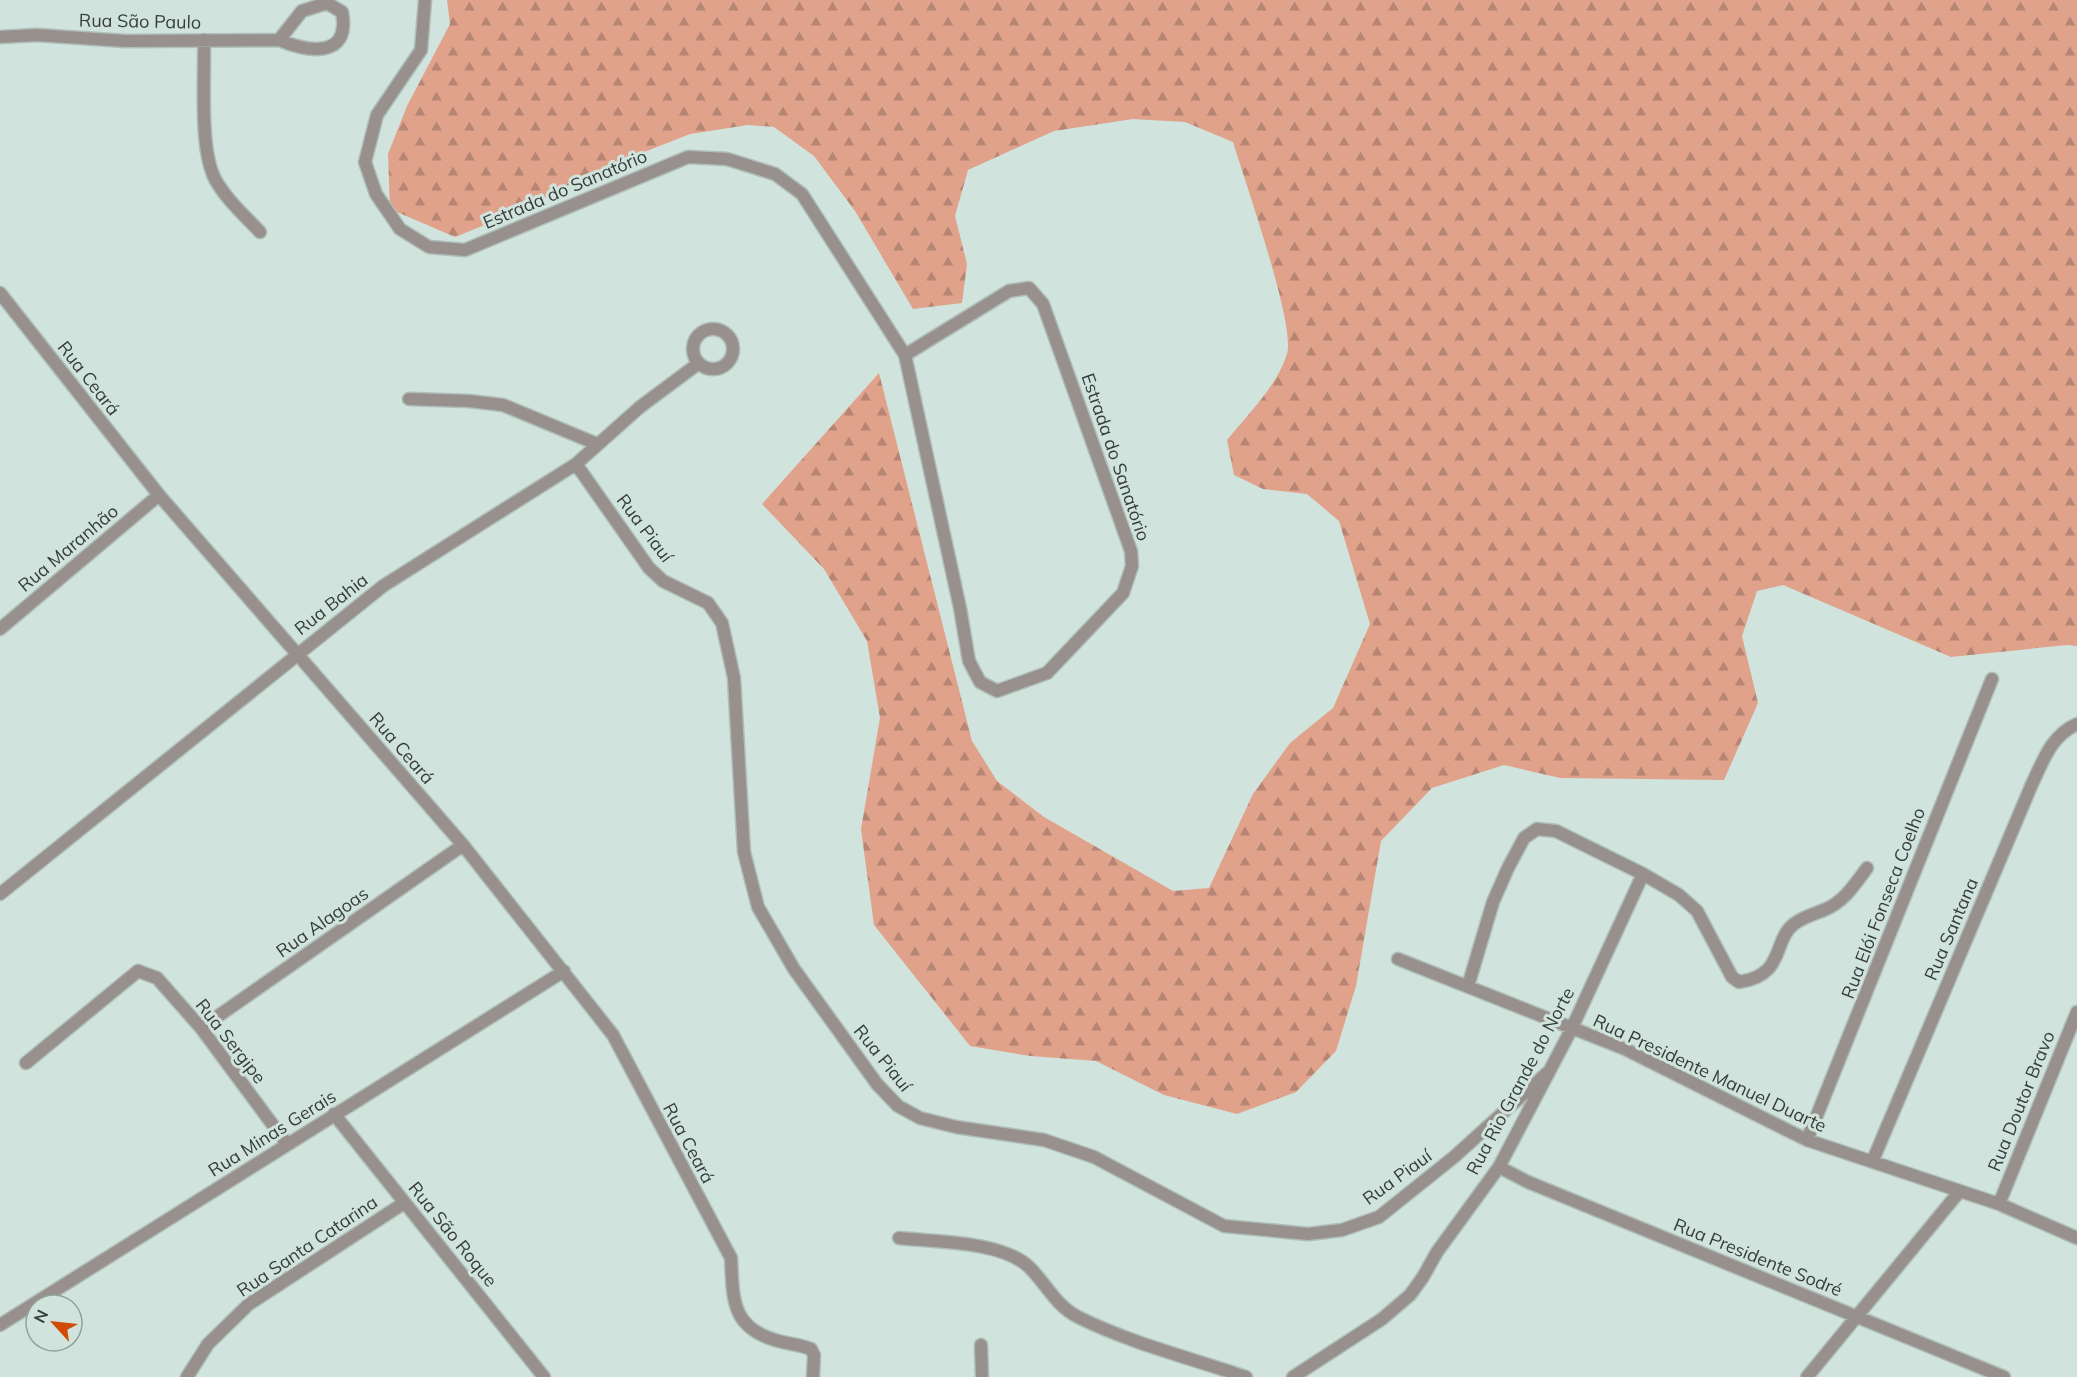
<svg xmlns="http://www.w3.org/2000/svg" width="2077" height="1377" viewBox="0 0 2077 1377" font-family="Mulish,sans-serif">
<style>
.forest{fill:url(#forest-firs)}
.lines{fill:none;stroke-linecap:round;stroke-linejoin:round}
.lane-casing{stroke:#afbeb9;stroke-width:15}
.street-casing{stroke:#afbeb9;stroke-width:15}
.lane{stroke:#97908d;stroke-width:12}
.street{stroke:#97908d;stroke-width:12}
.labels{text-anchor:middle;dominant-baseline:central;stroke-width:6;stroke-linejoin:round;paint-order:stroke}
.street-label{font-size:18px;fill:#363d3b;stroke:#d1e3dd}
</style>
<defs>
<pattern id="forest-firs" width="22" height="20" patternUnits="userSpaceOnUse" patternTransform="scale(1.5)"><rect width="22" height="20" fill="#e0a28b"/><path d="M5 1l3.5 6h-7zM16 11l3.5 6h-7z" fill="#b68573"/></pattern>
</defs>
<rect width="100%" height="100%" fill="#d1e3dd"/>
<path class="forest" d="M447 0H2077V646L2067 645 1951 657 1783 585 1757 591 1742 636 1758 703 1724 780 1560 778 1504 765 1432 788 1381 841 1356 986 1336 1051 1296 1092 1237 1114 1164 1095 1096 1061 1030 1056 970 1046 874 925 861 829 880 718 867 641 824 569 762 504 879 373 972 741 997 781 1044 817 1173 891 1209 888 1253 794 1290 743 1333 708 1370 624 1339 521 1307 494 1263 489 1234 475 1227 440C1248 414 1277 386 1287 354 1296 325 1244 179 1233 142L1185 122 1133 119 1054 131 968 170 955 216 967 264 962 303 913 309 855 211 814 156 774 127 748 125 690 134 596 171 519 211 455 237 390 209 388 154 407 106 450 24Z"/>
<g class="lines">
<g class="lane-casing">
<path id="lane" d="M425 0 421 50 377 115 365 162 376 194 400 229 429 247 465 250 688 157 727 159 775 174 802 194 905 355 960 608 969 661 980 682 997 691 1047 673 1123 593 1132 566 1131 551 1043 304 1029 288 1009 291 905 355
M26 1063 138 971
M731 1258C733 1298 731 1327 775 1340 787 1344 799 1344 811 1349L814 1355 813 1377"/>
</g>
<g class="street-casing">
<path id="street" d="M0 37 37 35 125 41 279 40C308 52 351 59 342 12L327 3 302 11 279 40
M204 40C205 76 199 148 215 179 225 198 245 216 260 232
M0 293 159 495 463 845 613 1035 731 1258
M693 349a20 20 0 1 1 40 0a20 20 0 1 1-40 0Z
M409 399 469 401 503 405 597 444
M576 464 649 568 663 581 708 603 722 623 734 678 744 852 758 907 794 969 877 1084 898 1106 920 1118 956 1127 1044 1140 1094 1157 1224 1226 1308 1234 1342 1230 1379 1217 1454 1157 1547 1073
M0 629 159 495
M0 894 383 586 576 464 640 407 699 363
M1398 959 1625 1049 1807 1140 1999 1204 2077 1238
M138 971 157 978 201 1028 287 1144
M1468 986 1493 902 1508 868 1524 838 1537 829 1556 831 1643 874 1679 895 1697 911 1732 977 1739 982C1786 975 1772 941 1794 924 1803 917 1814 914 1824 910 1844 902 1855 884 1867 868
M201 1028 463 845
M334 1114 544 1377
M1807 1140 1992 679
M1873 1160 2032 784C2044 759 2051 736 2077 724
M1499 1167 1528 1182 2004 1377
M1999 1204 2077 1012
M899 1238C936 1242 1004 1241 1030 1268 1047 1285 1056 1306 1078 1317 1130 1343 1190 1358 1246 1377
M0 1325 564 971
M981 1345 982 1377
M187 1377 208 1344 249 1304 404 1203
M1293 1377 1382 1319 1410 1295 1423 1277 1437 1252 1499 1167 1571 1030 1643 874
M1807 1377 1959 1192"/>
</g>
<use href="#lane" class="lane"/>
<use href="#street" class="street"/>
</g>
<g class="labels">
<g class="street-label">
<text transform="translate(140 21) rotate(1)">Rua São Paulo</text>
<text transform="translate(565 189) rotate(-23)">Estrada do Sanatório</text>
<text transform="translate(89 378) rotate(52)">Rua Ceará</text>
<text transform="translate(1116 457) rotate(71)">Estrada do Sanatório</text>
<text transform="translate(645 528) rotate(53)">Rua Piauí</text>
<text transform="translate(68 548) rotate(-40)">Rua Maranhão</text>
<text transform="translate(331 604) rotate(-38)">Rua Bahia</text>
<text transform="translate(402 748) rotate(49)">Rua Ceará</text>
<text transform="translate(1883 903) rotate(-69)">Rua Elói Fonseca Coelho</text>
<text transform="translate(322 922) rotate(-35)">Rua Alagoas</text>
<text transform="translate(1951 929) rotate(-67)">Rua Santana</text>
<text transform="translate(231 1041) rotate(52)">Rua Sergipe</text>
<text transform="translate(883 1058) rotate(51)">Rua Piauí</text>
<text transform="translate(1710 1073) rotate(25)">Rua Presidente Manuel Duarte</text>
<text transform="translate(1520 1081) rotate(-62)">Rua Rio Grande do Norte</text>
<text transform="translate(2021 1101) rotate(-68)">Rua Doutor Bravo</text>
<text transform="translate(272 1133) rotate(-32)">Rua Minas Gerais</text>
<text transform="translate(689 1143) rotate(62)">Rua Ceará</text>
<text transform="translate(1397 1177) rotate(-36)">Rua Piauí</text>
<text transform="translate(453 1234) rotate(51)">Rua São Roque</text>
<text transform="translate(307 1246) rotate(-34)">Rua Santa Catarina</text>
<text transform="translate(1758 1257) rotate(22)">Rua Presidente Sodré</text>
</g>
</g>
<g transform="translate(54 1323) rotate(297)"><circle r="28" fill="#d1e3dd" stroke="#93a19c" stroke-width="1.5"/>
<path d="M0-4.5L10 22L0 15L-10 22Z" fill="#d04b04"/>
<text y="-9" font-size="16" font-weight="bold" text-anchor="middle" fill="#363d3b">N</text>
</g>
</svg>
